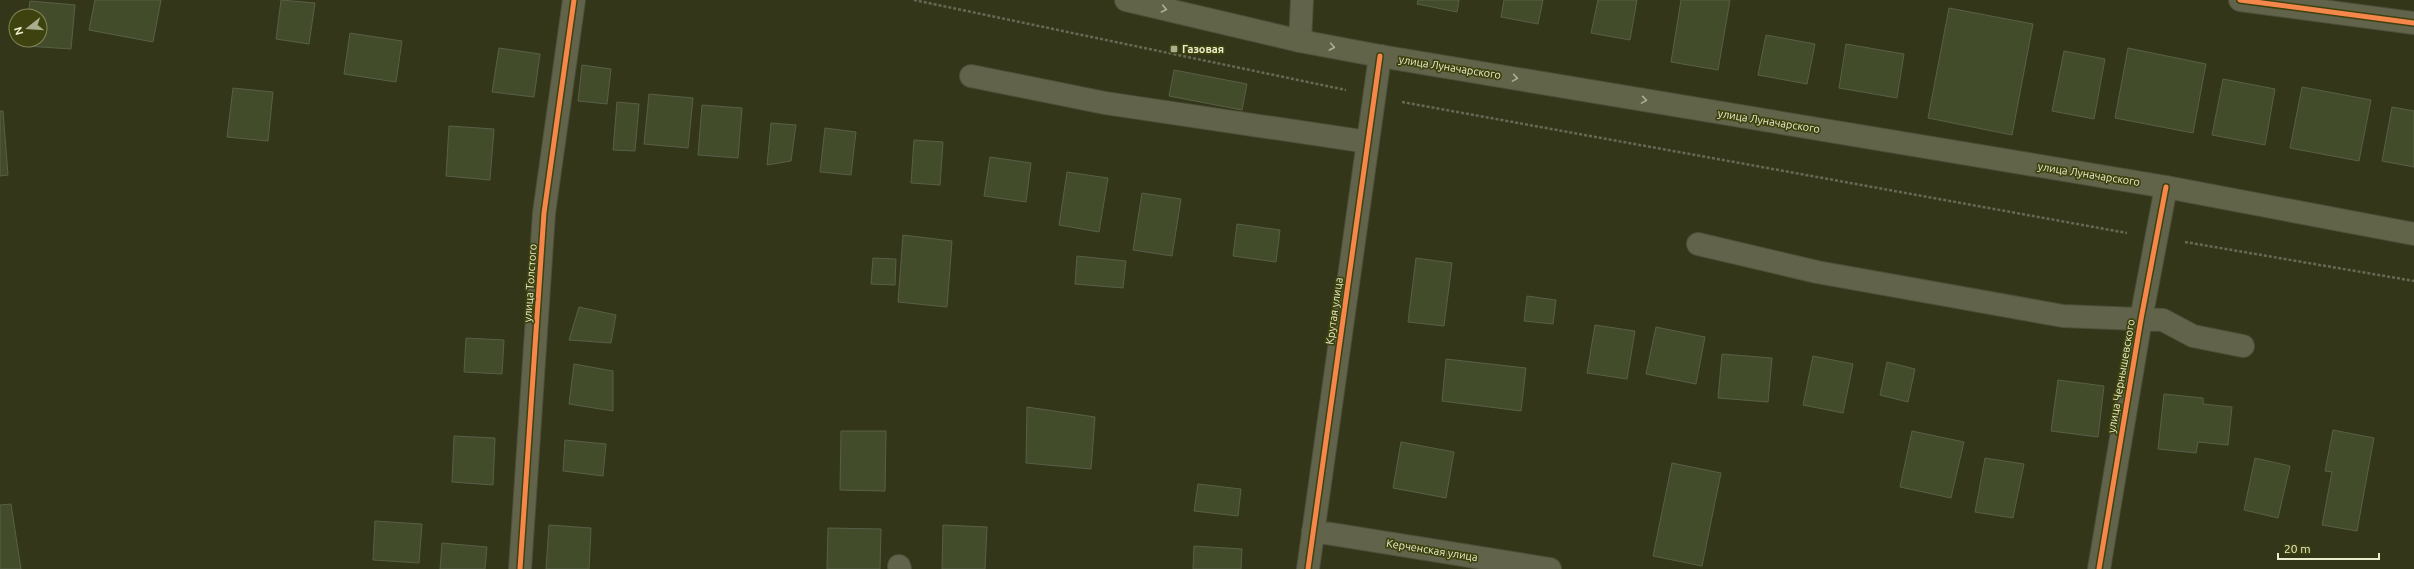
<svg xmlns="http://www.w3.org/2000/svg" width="2414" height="569" viewBox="0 0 2414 569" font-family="Ubuntu,sans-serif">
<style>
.building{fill:#434c2a;stroke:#585f48}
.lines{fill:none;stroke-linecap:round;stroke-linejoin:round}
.minor-casing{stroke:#4d5039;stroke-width:24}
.major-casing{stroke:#4d5039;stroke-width:24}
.path{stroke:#676954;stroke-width:2.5;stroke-dasharray:3 2;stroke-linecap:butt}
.minor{stroke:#61634b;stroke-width:22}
.major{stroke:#62644a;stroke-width:22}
.cycleway-casing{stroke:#3e420e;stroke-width:8}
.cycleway{stroke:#f5874c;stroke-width:5}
.oneway{stroke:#adb092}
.poi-dot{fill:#aaae8e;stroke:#3e420e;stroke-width:1.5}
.labels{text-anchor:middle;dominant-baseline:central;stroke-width:3.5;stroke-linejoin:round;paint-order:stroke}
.poi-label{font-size:11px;font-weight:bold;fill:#eaeecc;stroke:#3e420e;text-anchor:start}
.street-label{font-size:11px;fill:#eaeecc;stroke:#3e420e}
</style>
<rect width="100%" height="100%" fill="#34361a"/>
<path class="building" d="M95 0H161L153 42 89 30Z
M281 0 315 3 309 44 276 39Z
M1418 0H1459L1457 12 1417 4Z
M1504 0H1543L1538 24 1501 17Z
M1598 0H1637L1630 40 1591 33Z
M1681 0H1730L1718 70 1671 62Z
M30 1 75 5 71 49 26 46 27 40H40V16H28Z
M1949 8 2033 24 2012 135 1928 118Z
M350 33 402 41 396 82 344 74Z
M1766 35 1815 44 1807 84 1758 75Z
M1846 44 1904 54 1897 98 1839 88Z
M499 48 540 54 534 97 492 92Z
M2128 48 2206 64 2193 133 2115 118Z
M2064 51 2105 59 2094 119 2052 111Z
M582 65 611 69 607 104 578 101Z
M1174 70 1247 84 1242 110 1169 96Z
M2223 79 2275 89 2265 145 2212 135Z
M2302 87 2371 100 2359 161 2290 148Z
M233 88 273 92 268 141 227 137Z
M649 94 693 98 688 148 644 144Z
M617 102 639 104 635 151 613 150Z
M702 105 742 108 738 158 698 155Z
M2392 107 2414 111V167L2382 161Z
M0 111H3L8 175 0 176Z
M771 123 796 125 791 161 767 165Z
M449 126 494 129 490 180 446 176Z
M825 128 856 132 851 175 820 172Z
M914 140 943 142 940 185 911 183Z
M990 157 1031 163 1026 202 984 196Z
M1067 172 1108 178 1099 232 1059 225Z
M1142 193 1181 199 1172 256 1133 250Z
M1237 224 1280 230 1276 262 1233 256Z
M903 235 952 241 947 307 898 302Z
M1077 256 1126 261 1123 288 1075 284Z
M873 258 896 259 895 285 871 284Z
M1416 258 1452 263 1444 326 1408 322Z
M1527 296 1556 300 1553 324 1524 321Z
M579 307 616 315 611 343 569 340Z
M1595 325 1635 331 1627 379 1587 373Z
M1656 327 1705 337 1696 384 1646 374Z
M466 338 504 340 502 374 464 372Z
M1722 354 1772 358 1768 402 1718 398Z
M1813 356 1853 364 1843 413 1803 405Z
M1446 359 1526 368 1521 411 1442 401Z
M1887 362 1915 369 1908 402 1880 395Z
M574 364 613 371V411L569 404Z
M2058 380 2104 386 2098 437 2051 431Z
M2164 394 2203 398V404L2232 407 2228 445 2198 442 2196 453 2158 449Z
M1027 407 1095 417 1091 469 1026 463Z
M2333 430 2374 438 2357 531 2322 525 2332 472 2325 471Z
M841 431H886L885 491 840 490Z
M1912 431 1964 442 1951 498 1900 487Z
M454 436 495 438 493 485 452 482Z
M565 440 606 444 603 476 563 471Z
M1401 442 1454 452 1446 498 1393 488Z
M1985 458 2024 464 2013 518 1975 512Z
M2255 458 2290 466 2278 518 2244 510Z
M1672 463 1721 473 1702 566 1653 556Z
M1198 484 1241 489 1238 516 1194 511Z
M11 504 21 569H0V505Z
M375 521 422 524 419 563 373 560Z
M549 525 591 528 589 569H546Z
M943 525 987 527 985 569H942Z
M828 528 881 529 880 569H827Z
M442 543 487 547 485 569H440Z
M1194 546 1242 549 1241 569H1193Z"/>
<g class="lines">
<g class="minor-casing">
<path id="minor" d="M2240 0 2414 23
M1300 41 1302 0
M971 76 1105 103 1368 142
M1698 244 1817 272 2063 316 2163 320 2193 336 2243 346
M1313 531 1550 569
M899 566 900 569
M520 569 544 213 574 0
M1308 569 1380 56
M2099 569 2141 319 2166 187"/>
</g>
<g class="major-casing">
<path id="major" d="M1126 0 1300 41 1380 56 2166 187 2414 234"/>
</g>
<path class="path" d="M914 0 1346 90
M1402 102 2127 233
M2185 242 2414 281"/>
<use href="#minor" class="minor"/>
<use href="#major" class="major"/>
<g class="cycleway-casing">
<path id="cycleway" d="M2240 0 2414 23
M520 569 544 213 574 0
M1308 569 1380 56
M2099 569 2141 319 2166 187"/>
</g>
<use href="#cycleway" class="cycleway"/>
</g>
<defs><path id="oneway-chevron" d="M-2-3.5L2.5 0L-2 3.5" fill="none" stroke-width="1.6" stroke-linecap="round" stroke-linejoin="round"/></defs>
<g class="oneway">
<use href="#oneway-chevron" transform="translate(1164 9) rotate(13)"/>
<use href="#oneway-chevron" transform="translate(1332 47) rotate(11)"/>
<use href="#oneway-chevron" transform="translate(1515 78) rotate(9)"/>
<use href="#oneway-chevron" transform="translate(1644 100) rotate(9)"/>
</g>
<rect class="poi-dot" x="1170" y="45" width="8" height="8" rx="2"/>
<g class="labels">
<g class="poi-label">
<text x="1182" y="49">Газовая</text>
</g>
<g class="street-label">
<text transform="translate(1450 67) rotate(9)">улица Луначарского</text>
<text transform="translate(1769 121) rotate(9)">улица Луначарского</text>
<text transform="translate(2089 174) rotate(9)">улица Луначарского</text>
<text transform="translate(530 283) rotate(-86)">улица Толстого</text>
<text transform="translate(1334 311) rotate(-82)">Крутая улица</text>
<text transform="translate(2121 376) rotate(-80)">улица Чернышевского</text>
<text transform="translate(1432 550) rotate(9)">Керченская улица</text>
</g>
</g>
<g transform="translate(28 28) rotate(253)"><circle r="19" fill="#3e420e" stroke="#83875a"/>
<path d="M0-3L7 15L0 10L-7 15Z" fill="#aaae8e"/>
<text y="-6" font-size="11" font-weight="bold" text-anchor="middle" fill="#eaeecc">N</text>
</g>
<path d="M2278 553v6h101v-6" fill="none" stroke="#eaeecc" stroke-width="2"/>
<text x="2284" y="553" font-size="12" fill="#eaeecc" stroke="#3e420e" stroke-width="3" paint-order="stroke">20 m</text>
</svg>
